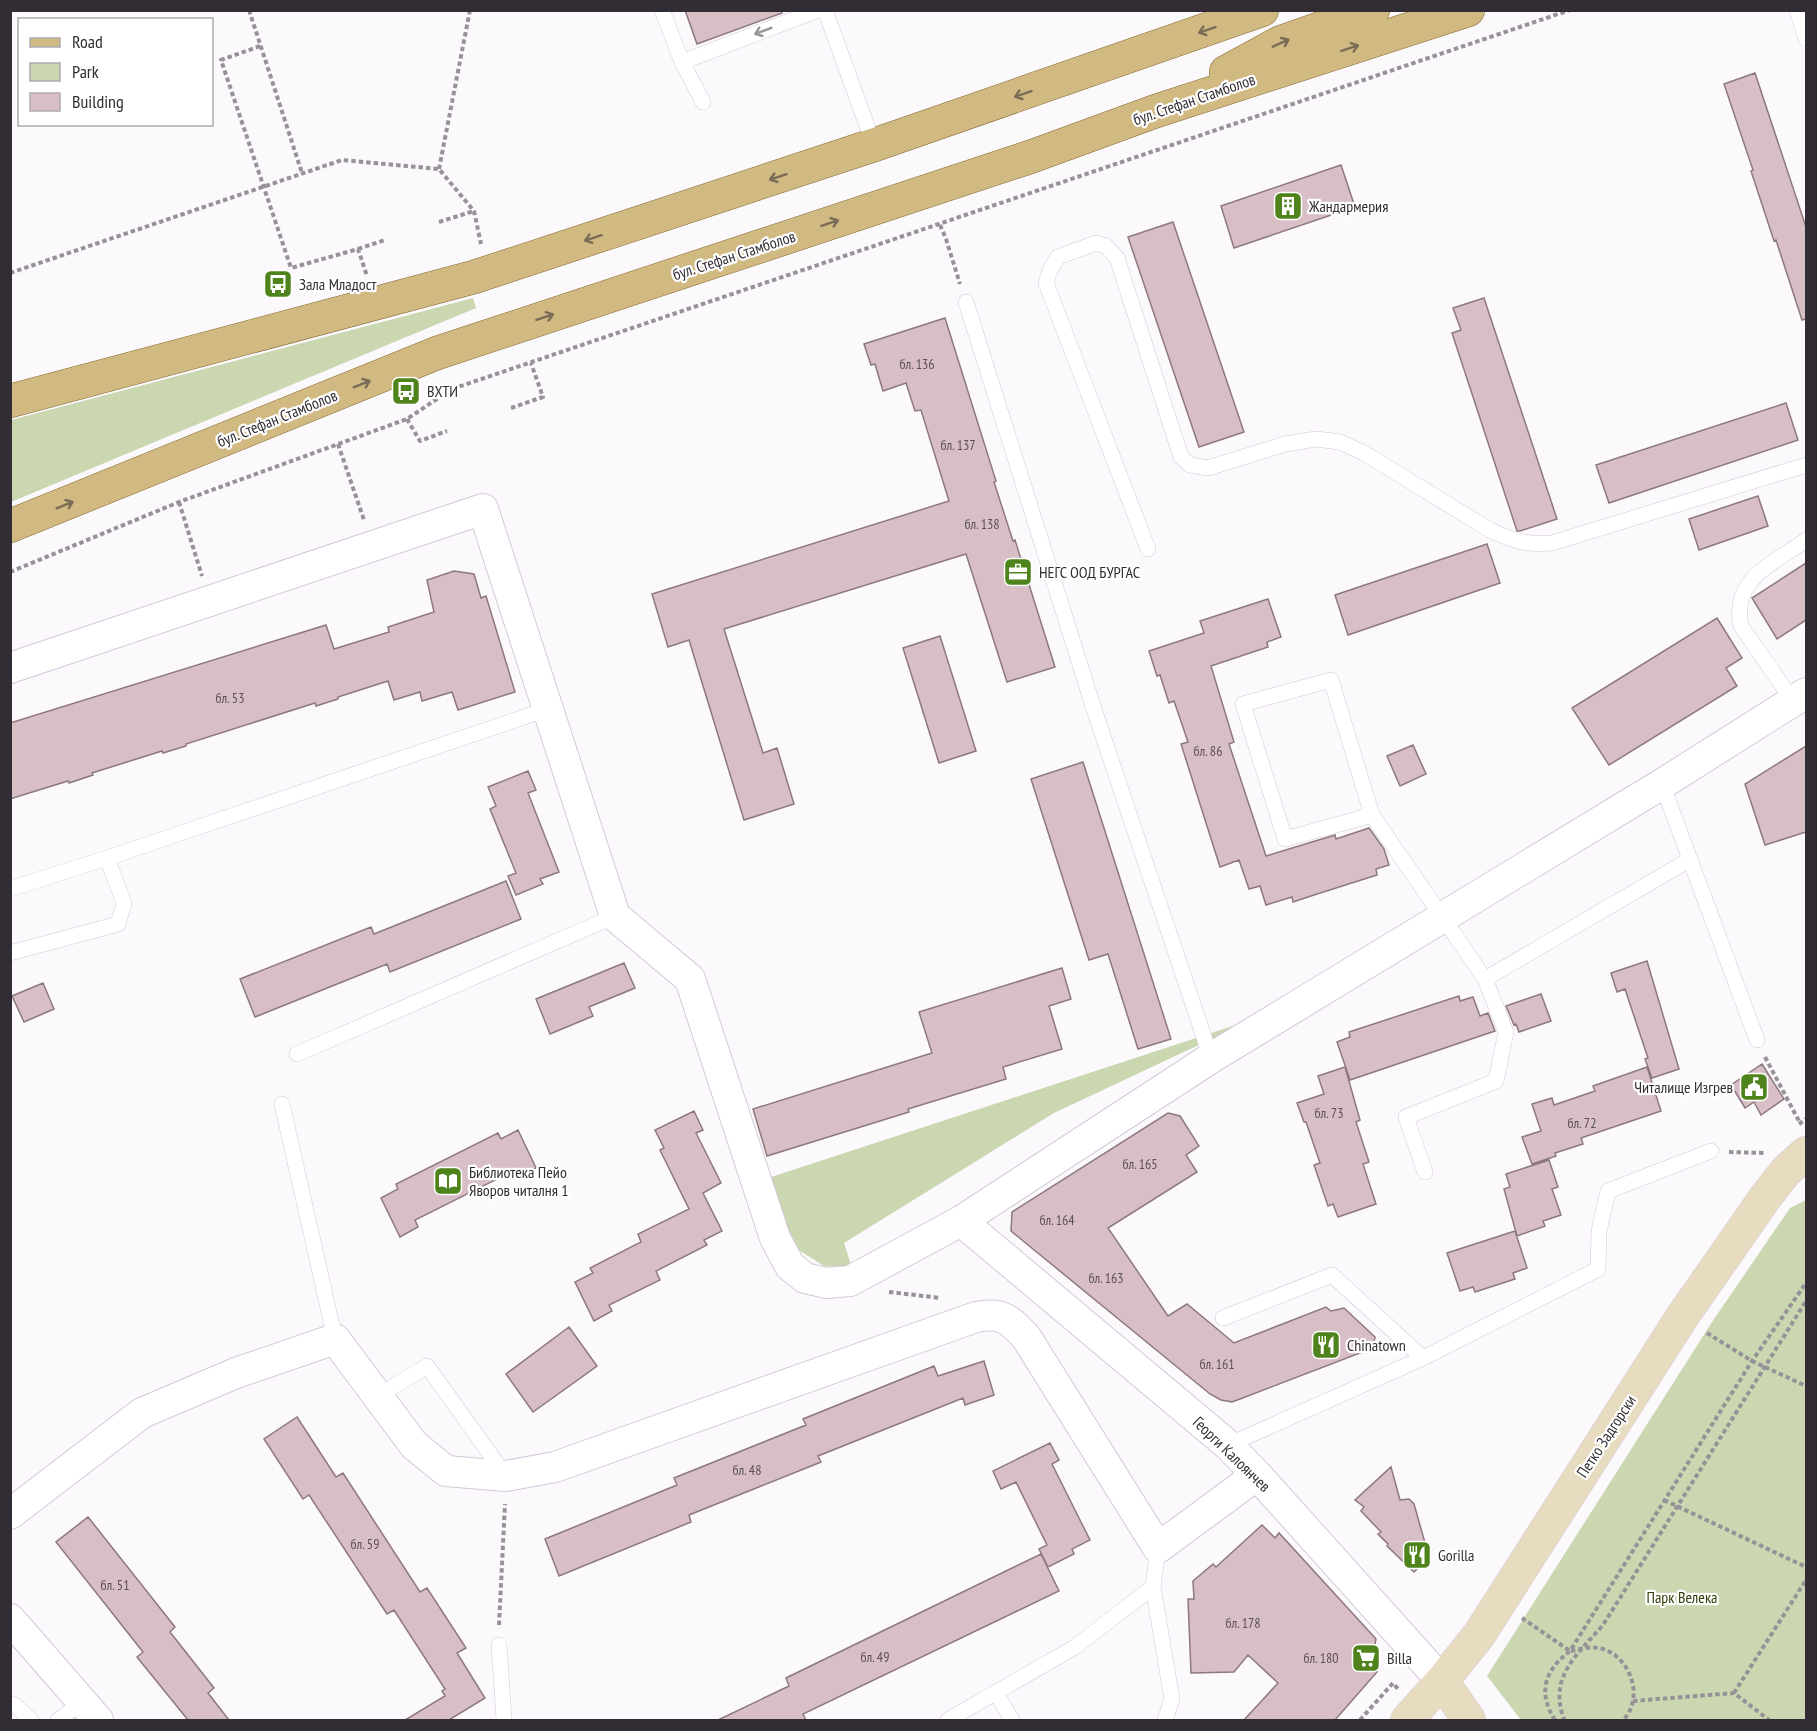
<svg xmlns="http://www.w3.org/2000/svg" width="1817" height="1731" viewBox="0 0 1817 1731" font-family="'PT Sans Narrow',sans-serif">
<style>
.green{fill:#cad7b1}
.building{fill:#d7bfc5;stroke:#8d787e;stroke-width:1.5}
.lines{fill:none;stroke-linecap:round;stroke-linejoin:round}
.lane-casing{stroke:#d4c8da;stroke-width:16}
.street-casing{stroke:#d4c8da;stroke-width:32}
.secondary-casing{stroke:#d4c8da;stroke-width:34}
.primary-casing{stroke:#856a30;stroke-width:34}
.path{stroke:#969298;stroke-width:4;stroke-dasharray:4.5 3;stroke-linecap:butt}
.lane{stroke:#fff;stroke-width:15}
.street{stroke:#fff;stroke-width:30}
.secondary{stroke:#e8dcc0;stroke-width:33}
.primary{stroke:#d1b982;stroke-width:33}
.oneway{stroke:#7a6c57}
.oneway2{stroke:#98969a}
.labels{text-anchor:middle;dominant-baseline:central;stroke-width:4.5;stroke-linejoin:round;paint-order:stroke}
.number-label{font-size:14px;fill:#5b5258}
.street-label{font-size:16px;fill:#322d34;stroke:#fff}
.poi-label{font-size:16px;fill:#322d34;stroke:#fff;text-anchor:start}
.park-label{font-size:16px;fill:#313f07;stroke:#fff}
</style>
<rect width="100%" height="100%" fill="#fcf9fd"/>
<path class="green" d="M473 298 476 308 11 502V420Z
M1254 1019 1054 1113 844 1243 852 1268 824 1266 797 1249 762 1180Z
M1806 1200V1720H1521L1487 1676 1712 1322 1790 1208Z"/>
<path class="building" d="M685 10H781L782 13 697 44Z
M1755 73 1806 227V319L1802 320 1776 240 1774 241 1751 171 1753 170 1724 84Z
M1341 165 1355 207 1234 248 1221 206Z
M1173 222 1244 432 1199 447 1128 237Z
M1484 298 1557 519 1520 531H1517L1452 333 1461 330 1453 308Z
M945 318 996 481 994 482 1013 541 1015 540 1055 667 1007 682 966 554 724 629 763 753 777 748 794 804 744 820 689 640 668 647 652 594 949 501 921 410 915 411 906 383 883 391 875 364 871 365 864 344Z
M1786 403 1798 440 1609 503 1596 465Z
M1758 496 1768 526 1699 550 1689 519Z
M1487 544 1500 583 1348 635 1335 595Z
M1806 563V620L1777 639 1752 598Z
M454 571 474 574 481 598 486 596 515 692 458 710 452 692 422 701 420 692 394 700 388 681 338 697V699L316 706 315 703 186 744V746L163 753 162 751 92 773 93 775 69 783 68 781 10 799V723L326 625 334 649 389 632 388 627 434 612 427 580Z
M1268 599 1281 637 1267 642 1268 647 1211 666 1234 742 1229 744 1266 856 1335 835 1336 839 1369 828 1384 849 1389 865 1376 869 1377 875 1314 895 1293 902 1292 897 1266 905 1260 886 1249 889 1239 860 1220 867 1181 744 1188 742 1174 701 1169 703 1160 675 1157 676 1149 651 1204 633 1200 621Z
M1717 618 1742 658 1726 668 1737 686 1609 765 1572 708Z
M940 636 976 751 939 763 903 648Z
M1413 745 1426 774 1400 786 1387 756Z
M1806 746V832L1765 845 1745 784Z
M1083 762 1171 1039 1138 1049 1108 954 1089 960 1031 779Z
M528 771 536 790 528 793 559 872 540 879 543 884 516 895 508 876 516 873 490 809 496 806 488 787Z
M506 881 521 919 390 972 387 964 255 1017 240 979 371 927 374 934Z
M1647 961 1679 1069 1652 1078 1645 1059 1648 1058 1625 989 1617 992 1611 973Z
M624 963 635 988 589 1007 593 1016 550 1034 536 999Z
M1062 968 1071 999 1049 1006 1062 1049 1003 1067 1006 1079 908 1109 909 1112 767 1156 753 1109 932 1053 919 1012Z
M43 983 54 1009 24 1022 12 996Z
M1541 994 1551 1021 1519 1032 1516 1024 1514 1025 1506 1006Z
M1459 996 1460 1001 1473 997 1480 1016 1488 1013 1495 1031 1350 1080 1337 1042 1350 1037 1349 1032Z
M1762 1064 1784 1099 1761 1115 1754 1102 1745 1108 1731 1085Z
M1345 1067 1360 1120 1356 1122 1369 1162 1363 1164 1376 1204 1338 1217 1333 1204 1328 1206 1314 1165 1320 1163 1306 1122H1304L1297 1103 1324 1094 1318 1076Z
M1647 1067 1661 1111 1581 1138 1583 1144 1555 1153 1556 1156 1532 1164 1522 1137 1541 1131 1532 1104 1552 1098 1554 1105 1595 1091 1593 1086Z
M694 1111 703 1130 696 1133 721 1183 703 1193 722 1231 704 1240 707 1245 656 1271 660 1280 609 1305 612 1311 594 1321 575 1282 593 1273 590 1268 641 1242 638 1234 689 1209 660 1150 664 1148 655 1130Z
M1168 1113 1180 1116 1199 1146 1186 1155 1197 1172 1108 1228 1168 1316 1187 1304 1234 1343 1326 1307 1331 1311 1344 1308 1375 1337 1373 1348 1240 1399 1232 1402 1221 1400 1210 1394 1011 1231 1012 1212Z
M518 1130 536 1168 519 1177 515 1170 415 1220 418 1227 400 1237 381 1198 398 1189 396 1184 498 1133 501 1139Z
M1549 1160 1558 1187 1552 1189 1561 1215 1543 1221 1545 1226 1517 1236 1504 1189 1510 1187 1506 1174Z
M1515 1231 1527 1268 1513 1273 1515 1279 1475 1292 1473 1287 1460 1291 1447 1253Z
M569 1327 597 1366 533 1412 506 1374Z
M984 1361 994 1395 965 1405 963 1398 818 1456 821 1462 689 1515 691 1522 559 1576 545 1539 677 1485 674 1478 806 1425 803 1419 934 1366 938 1376Z
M297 1417 336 1477 343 1473 420 1592 427 1588 466 1648 457 1653 485 1698 449 1720H405L445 1696 442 1691 445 1689 394 1610 387 1614 309 1495 303 1499 264 1439Z
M1050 1443 1059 1460 1052 1464 1090 1540 1072 1549 1074 1554 1048 1567 1039 1549 1047 1545 1016 1482 1001 1489 993 1471Z
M1391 1467 1400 1500 1409 1499 1414 1504 1429 1557 1414 1572 1387 1546 1388 1544 1378 1534 1381 1532 1361 1511 1364 1507 1355 1500Z
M88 1517 175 1627 170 1632 214 1688 208 1693 229 1720H188L137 1657 143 1652 56 1542Z
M1262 1525 1275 1538 1279 1533 1376 1639 1370 1668 1377 1672 1335 1720H1244L1278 1683 1248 1655 1234 1672 1191 1673 1188 1599H1194L1193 1581 1213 1564 1216 1567Z
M1041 1554 1059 1591 803 1714 806 1720H718L789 1686 786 1678Z"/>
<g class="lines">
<g class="lane-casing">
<path id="lane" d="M662 10 682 62 818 10
M825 10 874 145
M1797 10 1806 39
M682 62 703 102
M966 302 1093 706 1211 1058
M1148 549 1046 283 1050 270 1058 257 1096 243 1106 246 1117 258 1181 457 1190 465 1208 468 1285 444 1316 439 1340 442 1364 453 1490 530C1513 541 1527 545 1552 543L1806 465
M1793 701 1741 626C1731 579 1773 564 1806 540
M1662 784 1757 1040
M1372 815 1331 680 1243 704 1285 839 1372 815 1485 979 1689 860
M10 889 107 858 548 709
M10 953 118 924 124 903 107 858
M297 1054 615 916
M282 1104 335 1339
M1425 1172 1406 1117 1496 1081 1506 1032 1485 979
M1223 1318 1332 1275 1423 1358
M378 1396 427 1366 506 1476
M1228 1445 1423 1358 1598 1269 1599 1231 1608 1191 1711 1151
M1153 1587 1172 1699 1165 1720
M499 1645 504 1720
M996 1693 1012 1720
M10 1704 15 1705 31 1720
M58 1720 83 1702
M948 1720 1075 1647 1153 1587 1158 1548"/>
</g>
<g class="street-casing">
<path id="street" d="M10 668 483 509 615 916 690 979 775 1238 790 1266 805 1278 826 1283 850 1281 961 1221 1211 1058 1662 784 1806 693
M961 1221 1228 1445 1257 1475 1442 1681
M10 1514 142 1413 236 1373 335 1339 414 1445 446 1471 506 1476 555 1467 976 1317C1002 1312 1009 1319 1026 1337L1158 1548 1257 1475
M10 1619 98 1720"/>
</g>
<g class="secondary-casing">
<path id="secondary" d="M1442 1681 1469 1720
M1407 1720 1442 1681 1479 1635 1682 1317 1767 1195 1786 1171 1806 1153"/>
</g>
<g class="primary-casing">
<path id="primary" d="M1226 72 1281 42 1373 10
M10 401 474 277 874 145 1262 10
M10 526 437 353 1030 157 1156 111 1468 10"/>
</g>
<path class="path" d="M249 10 302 173
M260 46 221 60 291 268 358 249 367 276
M439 169 470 10
M439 222 474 211
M940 225 946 239 960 284
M358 249 385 240
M10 273 342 160 439 169 474 211 481 244
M511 408 543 397 531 363
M407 419 420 441 447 431
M338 444 364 520
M179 502 202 576
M10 572 179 502 407 419 452 389 1570 10
M1765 1057 1800 1123
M1799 1124 1806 1119
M1729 1152 1764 1153
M889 1292 941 1298
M1707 1333 1752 1361 1806 1386
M1664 1500 1806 1567
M1522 1618 1570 1651
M499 1625 505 1504
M1571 1651C1583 1648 1596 1645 1608 1651 1633 1663 1643 1700 1623 1720
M1734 1693 1806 1580
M1633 1701 1734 1693 1769 1720
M1360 1720 1393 1683 1398 1689
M1555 1720C1537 1692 1545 1670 1570 1651L1752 1361 1806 1283
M1562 1720 1564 1719C1548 1677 1577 1655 1603 1625L1806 1301"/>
<use href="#lane" class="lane"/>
<use href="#street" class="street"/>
<use href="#secondary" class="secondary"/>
<use href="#primary" class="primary"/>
</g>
<defs><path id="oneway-shaft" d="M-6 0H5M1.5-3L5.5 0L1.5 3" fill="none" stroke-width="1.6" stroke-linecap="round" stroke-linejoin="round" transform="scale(1.5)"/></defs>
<g class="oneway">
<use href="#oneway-shaft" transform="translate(1207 30) rotate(161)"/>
<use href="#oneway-shaft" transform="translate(1281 43) rotate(-24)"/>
<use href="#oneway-shaft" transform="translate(1350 48) rotate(-18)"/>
<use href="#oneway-shaft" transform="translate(1023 94) rotate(161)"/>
<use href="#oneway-shaft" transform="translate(778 177) rotate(162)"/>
<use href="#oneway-shaft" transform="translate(830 223) rotate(-18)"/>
<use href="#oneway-shaft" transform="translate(593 238) rotate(162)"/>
<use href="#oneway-shaft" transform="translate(545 317) rotate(-18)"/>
<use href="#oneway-shaft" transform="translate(362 384) rotate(-22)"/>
<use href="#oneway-shaft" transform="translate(65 505) rotate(-22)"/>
</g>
<use class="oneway2" href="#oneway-shaft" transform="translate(763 31) rotate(159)"/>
<defs>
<g id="building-square" transform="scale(1.5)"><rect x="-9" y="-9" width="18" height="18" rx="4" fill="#4e841b" stroke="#fff"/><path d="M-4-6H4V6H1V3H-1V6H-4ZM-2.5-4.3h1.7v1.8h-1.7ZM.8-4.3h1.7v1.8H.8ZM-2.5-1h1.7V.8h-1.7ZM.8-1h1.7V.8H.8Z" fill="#fff"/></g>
<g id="bus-square" transform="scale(1.5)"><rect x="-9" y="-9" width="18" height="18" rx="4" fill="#4e841b" stroke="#fff"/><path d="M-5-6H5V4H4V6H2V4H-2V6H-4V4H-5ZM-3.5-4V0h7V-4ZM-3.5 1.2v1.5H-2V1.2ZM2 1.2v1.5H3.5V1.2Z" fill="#fff"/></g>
<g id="office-square" transform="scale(1.5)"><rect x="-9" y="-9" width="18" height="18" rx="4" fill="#4e841b" stroke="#fff"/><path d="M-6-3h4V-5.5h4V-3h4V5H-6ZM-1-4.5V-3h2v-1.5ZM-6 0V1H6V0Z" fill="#fff"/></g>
<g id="civic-square" transform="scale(1.5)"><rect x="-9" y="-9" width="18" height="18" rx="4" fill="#4e841b" stroke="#fff"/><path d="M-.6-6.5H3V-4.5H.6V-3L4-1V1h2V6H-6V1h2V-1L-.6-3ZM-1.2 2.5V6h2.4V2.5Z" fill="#fff"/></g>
<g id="library-square" transform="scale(1.5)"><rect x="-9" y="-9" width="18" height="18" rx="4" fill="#4e841b" stroke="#fff"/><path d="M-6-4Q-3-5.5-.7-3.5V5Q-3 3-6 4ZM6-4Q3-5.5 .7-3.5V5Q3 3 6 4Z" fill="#fff"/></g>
<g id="restaurant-square" transform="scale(1.5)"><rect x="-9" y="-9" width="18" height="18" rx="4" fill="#4e841b" stroke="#fff"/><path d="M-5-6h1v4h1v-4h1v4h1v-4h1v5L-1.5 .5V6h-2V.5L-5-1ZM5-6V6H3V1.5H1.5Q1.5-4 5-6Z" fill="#fff"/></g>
<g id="supermarket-square" transform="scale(1.5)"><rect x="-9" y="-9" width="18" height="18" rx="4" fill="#4e841b" stroke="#fff"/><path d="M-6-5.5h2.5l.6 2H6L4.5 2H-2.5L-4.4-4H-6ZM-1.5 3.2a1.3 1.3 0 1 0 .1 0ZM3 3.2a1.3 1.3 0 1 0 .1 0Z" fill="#fff"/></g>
</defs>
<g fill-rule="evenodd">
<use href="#building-square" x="1288" y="206"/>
<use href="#bus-square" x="278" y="284"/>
<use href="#bus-square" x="406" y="391"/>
<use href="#office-square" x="1018" y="572"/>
<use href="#civic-square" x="1754" y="1087"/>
<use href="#library-square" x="448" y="1181"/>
<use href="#restaurant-square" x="1326" y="1345"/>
<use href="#restaurant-square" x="1417" y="1555"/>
<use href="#supermarket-square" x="1366" y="1658"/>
</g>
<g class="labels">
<g class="number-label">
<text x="917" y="364">бл. 136</text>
<text x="958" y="445">бл. 137</text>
<text x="982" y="524">бл. 138</text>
<text x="230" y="698">бл. 53</text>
<text x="1208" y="751">бл. 86</text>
<text x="1329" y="1113">бл. 73</text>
<text x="1582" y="1123">бл. 72</text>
<text x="1140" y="1164">бл. 165</text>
<text x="1057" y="1220">бл. 164</text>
<text x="1106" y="1278">бл. 163</text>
<text x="1217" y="1364">бл. 161</text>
<text x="747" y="1470">бл. 48</text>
<text x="365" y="1544">бл. 59</text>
<text x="115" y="1585">бл. 51</text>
<text x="1243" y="1623">бл. 178</text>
<text x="875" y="1657">бл. 49</text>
<text x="1321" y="1658">бл. 180</text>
</g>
<g class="street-label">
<text transform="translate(1194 99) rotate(-19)">бул. Стефан Стамболов</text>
<text transform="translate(734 255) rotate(-18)">бул. Стефан Стамболов</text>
<text transform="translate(277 418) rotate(-22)">бул. Стефан Стамболов</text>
<text transform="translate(1606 1436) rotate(-57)">Петко Задгорски</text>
<text transform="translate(1232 1454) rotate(44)">Георги Калоянчев</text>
</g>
<g class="poi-label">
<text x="1309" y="206">Жандармерия</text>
<text x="299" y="284">Зала Младост</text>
<text x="427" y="391">ВХТИ</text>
<text x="1039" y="572">НЕГС ООД БУРГАС</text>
<text x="1733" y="1087" text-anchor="end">Читалище Изгрев</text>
<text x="469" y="1172">Библиотека Пейо<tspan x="469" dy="18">Яворов читалня 1</tspan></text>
<text x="1347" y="1345">Chinatown</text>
<text x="1438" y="1555">Gorilla</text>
<text x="1387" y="1658">Billa</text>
</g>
<g class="park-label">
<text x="1682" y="1597">Парк Велека</text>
</g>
</g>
<rect width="1817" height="1731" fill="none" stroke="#322d34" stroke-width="24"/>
<rect x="18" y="18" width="195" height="108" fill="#ffffff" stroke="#adabae" stroke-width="1.5"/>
<rect x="30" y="38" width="30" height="9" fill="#d1b982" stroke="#adabae" stroke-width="1.5"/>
<text x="72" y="48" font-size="18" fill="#322d34">Road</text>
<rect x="30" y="63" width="30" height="18" fill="#cad7b1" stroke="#adabae" stroke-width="1.5"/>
<text x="72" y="78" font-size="18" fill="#322d34">Park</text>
<rect x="30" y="93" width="30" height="18" fill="#d7bfc5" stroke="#adabae" stroke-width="1.5"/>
<text x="72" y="108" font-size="18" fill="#322d34">Building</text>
</svg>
